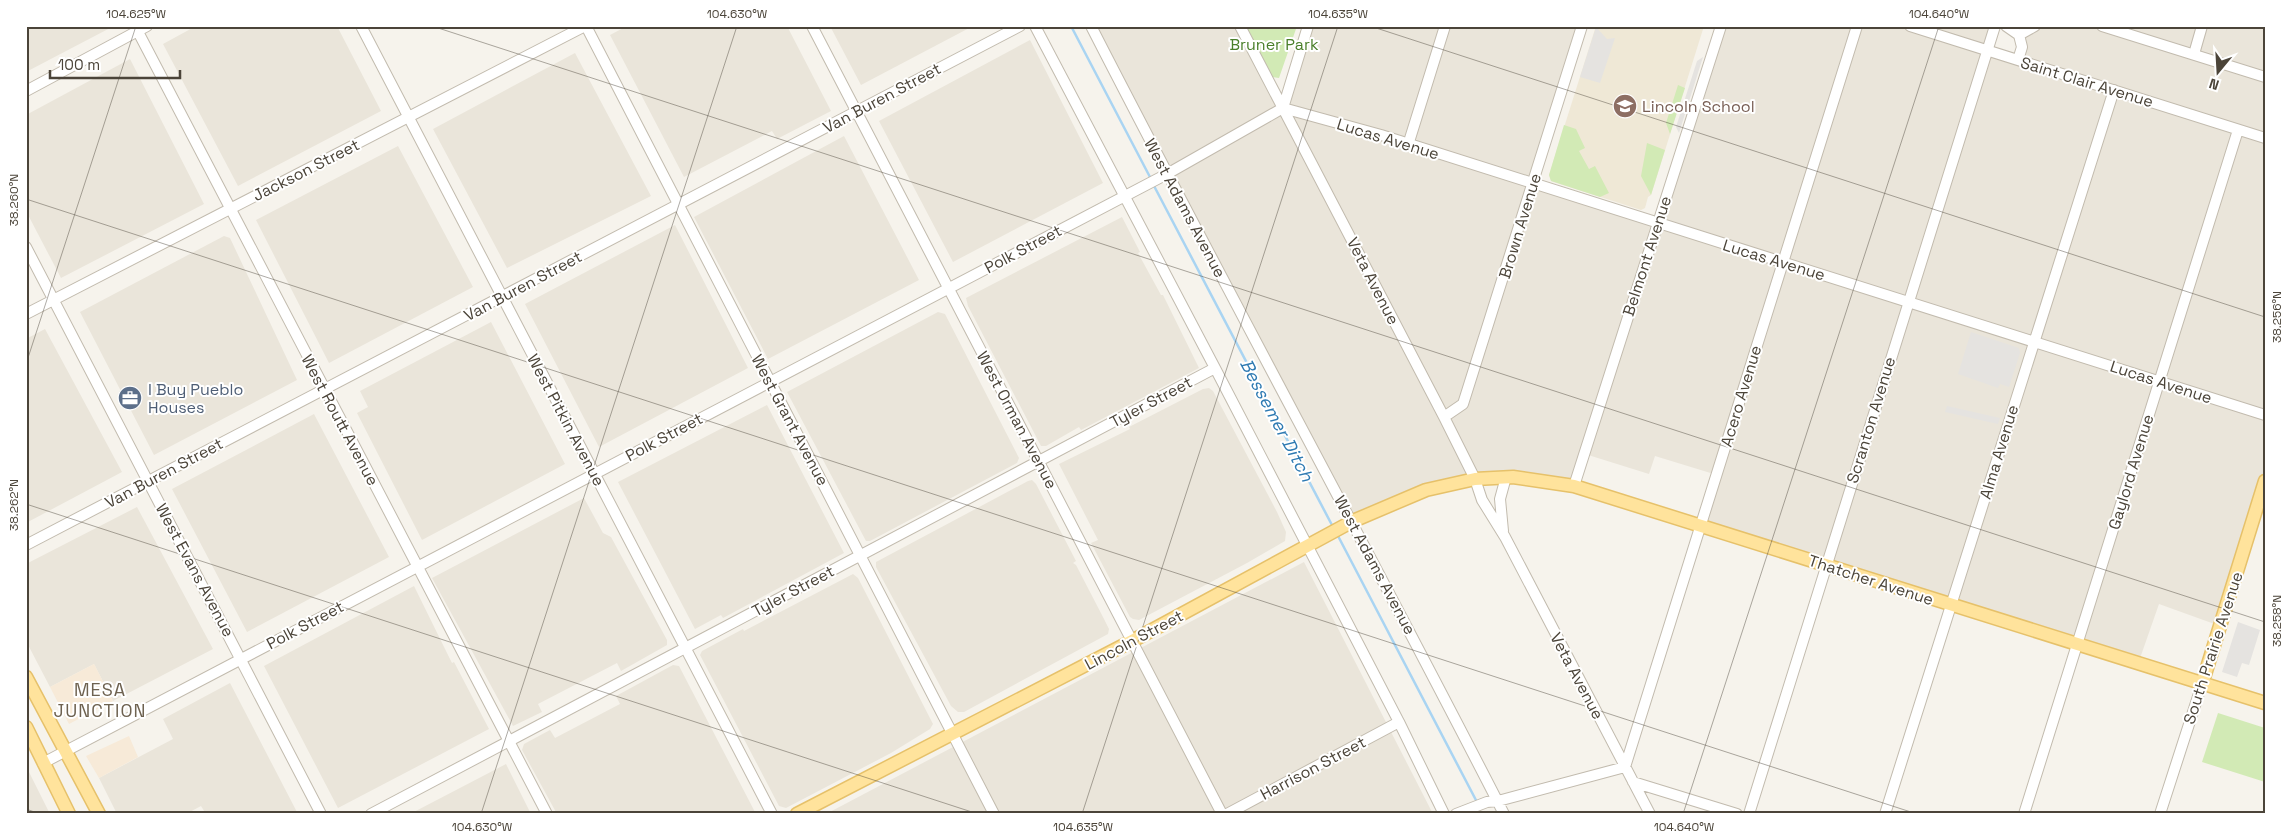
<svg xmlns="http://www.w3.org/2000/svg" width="2291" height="840" viewBox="0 0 2291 840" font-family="'Space Grotesk',sans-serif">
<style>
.residential{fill:#eae5da}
.commercial{fill:#f7ead8}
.education{fill:#efe8d6}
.green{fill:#d2eab5}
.parking{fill:#e5e3e0}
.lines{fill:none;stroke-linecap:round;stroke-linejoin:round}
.stream{stroke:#a9d4f2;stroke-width:2.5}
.minor-casing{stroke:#c2bbae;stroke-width:12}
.major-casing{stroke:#e6c16a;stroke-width:15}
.minor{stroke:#fff;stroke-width:10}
.major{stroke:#ffe39c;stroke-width:12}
.ticks{fill:none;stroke:#4b4439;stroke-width:1;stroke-opacity:0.45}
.labels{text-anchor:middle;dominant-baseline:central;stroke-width:4;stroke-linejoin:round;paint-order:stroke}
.park-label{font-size:16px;fill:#4a7f2a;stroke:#fff}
.street-label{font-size:16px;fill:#4b4439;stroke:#fff}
.education-label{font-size:16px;fill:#785e54;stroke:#fff;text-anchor:start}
.service-label{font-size:16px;fill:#4e5e75;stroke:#fff;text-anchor:start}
.water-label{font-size:18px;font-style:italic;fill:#2e7ab2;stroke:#fff}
.neighbourhood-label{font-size:18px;letter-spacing:1px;fill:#6e6250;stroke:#fff}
.neatline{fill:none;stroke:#4b4439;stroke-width:2}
.ticks-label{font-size:12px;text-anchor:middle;fill:#4b4439}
</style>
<rect width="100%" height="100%" fill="#f6f3ec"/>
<path class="residential" d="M26 26H112V27L26 72Z
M196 26H337L381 111 238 186 163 44Z
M627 26H787L831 111 777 139 772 131 684 177 610 35Z
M830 26H973L861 85Z
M1091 26H1240L1283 107 1308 26H1582L1533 184 1656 224 1721 26H1995L1988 51 2018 60 2022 47 2006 26H2265V481L2220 626 2159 604 2138 664 1701 526 1717 475 1655 456 1649 474 1585 454 1574 486 1475 479 1353 521Z
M1030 40 1103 183 953 262 879 121Z
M575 53 651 196 507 268 433 129Z
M130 59 204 204 61 278 26 211V115Z
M844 136 919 280 768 359 694 217Z
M398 146 473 287 329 363 256 220Z
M1122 217 1140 252 1138 253 1161 295H1163L1199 368 1081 430 1079 427 1046 446H1041L968 306 966 298Z
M675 225 748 368 599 447 525 304Z
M224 236 230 238 297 380 154 455 80 312Z
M938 312 945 314 1019 458 1017 463 870 541H866L787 392Z
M491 322 565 464 422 540 357 413 368 407 360 391Z
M45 329 122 472 26 523V339Z
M1209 388 1213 391 1277 512 1286 532 1285 541 1247 563 1139 620 1133 619 1130 617 1091 543 1098 540 1059 464 1130 429 1129 427 1203 389Z
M767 405 844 553 723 618 721 615 695 629 618 482Z
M314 414 389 557 247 632 172 489Z
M1032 480 1036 484 1076 561 1073 563 1076 565 1104 619 1109 629 1108 634 964 712H958L951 706 876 567V562L1028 481Z
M584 498 603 533 611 537 667 640V645L621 671 617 663 538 704 542 712 513 726 432 578Z
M137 507 213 649 113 701 94 664 50 687 26 641V564Z
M1304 562 1433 814H826Z
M853 574 858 578 933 724 930 729 891 753 786 808 779 806 700 655 702 651 743 629 744 631Z
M414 586 447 653 452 663 454 662 489 729 338 808 264 666Z
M673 665 679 666 756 814H557L522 750 524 744 550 730 555 738 620 704 616 696Z
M230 683 298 814H206L201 806 186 814H117L99 778 173 739 163 719Z
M506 764 531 814H410Z
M26 766 50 814H26Z"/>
<path class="commercial" d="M94 664 113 701 69 724 50 687Z
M129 736 138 757 99 778 86 756Z"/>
<path class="education" d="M1596 26H1704L1651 195 1648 197 1645 208 1641 210 1551 181 1549 175Z"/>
<path class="green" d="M1246 26H1297L1279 78 1272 77Z
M1678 85 1685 88 1670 134 1666 123Z
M1564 125 1576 129 1585 148 1579 151 1589 169 1595 166 1609 193 1600 197 1551 181 1549 175Z
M1647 143 1665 150 1651 195 1641 176Z
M2218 713 2265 728V782L2202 762Z"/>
<path class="parking" d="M1596 27 1607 39 1615 38 1600 83 1580 77Z
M1703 57 1679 133 1676 127 1697 61Z
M1971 332 2019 348 2020 353 2009 387 2000 384 1998 388 1958 374Z
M1947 406 2000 418 1998 424 1945 412Z
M2238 622 2260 630 2249 665 2242 663 2237 677 2222 672Z"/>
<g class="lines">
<path class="stream" d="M1071 26 1151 179
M1153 184 1333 527
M1337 534 1478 804"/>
<g class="minor-casing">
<path id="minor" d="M135 26 547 814
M361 26 772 814
M586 26 994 814
M812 26 1222 814
M1035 26 1215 368 1399 722 1444 814
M1091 26C1226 290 1369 550 1504 814
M1240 26 1444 417 1475 479 1482 500 1505 537 1650 814
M1910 26 2265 138
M2006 26 2019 35
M2102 26 2265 77
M2194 54 2202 26
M2018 60 2022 47 2019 35 2035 26
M26 91 147 26
M1283 108 1381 135 2265 415
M1283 108 1308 26
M1408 145 1445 26
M26 247 321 814
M26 314 585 26
M1444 417 1463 404 1582 26
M1574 486 1721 26
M1503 531 1500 499 1506 477
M26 545 1020 26
M43 763 1167 174 1283 108
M1633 782 1737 814
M371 814 1215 368
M1227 814 1399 722
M1456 814 1487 802 1498 801 1625 767 1857 26
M1749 814 1995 26
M1885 814 2114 90
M2024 814 2238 130
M2160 814 2202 684"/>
</g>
<g class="major-casing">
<path id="major" d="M26 677 99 814
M2202 684 2265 481
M26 727 69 814
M797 814 1132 641 1353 521 1426 490 1475 479 1513 477 1574 486 2265 703"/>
</g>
<use href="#minor" class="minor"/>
<use href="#major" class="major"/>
</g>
<path class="ticks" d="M432 26 2265 622M1370 26 2265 317M26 199 1917 814M26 364 136 26M26 504 978 814M26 809 40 814M481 814 737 26M1082 814 1338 26M1683 814 1939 26"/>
<defs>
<g id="school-disc" transform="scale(1.25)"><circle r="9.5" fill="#8d6e63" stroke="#fff"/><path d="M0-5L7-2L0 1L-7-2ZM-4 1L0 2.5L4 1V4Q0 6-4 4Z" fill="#fff"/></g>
<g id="office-disc" transform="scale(1.25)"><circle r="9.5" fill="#5c6f8a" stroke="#fff"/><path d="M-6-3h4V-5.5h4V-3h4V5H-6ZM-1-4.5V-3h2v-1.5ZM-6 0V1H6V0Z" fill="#fff"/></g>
</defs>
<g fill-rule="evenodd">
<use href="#school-disc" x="1625" y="106"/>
<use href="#office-disc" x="130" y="398"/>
</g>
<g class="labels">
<g class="park-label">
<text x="1274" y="44">Bruner Park</text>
</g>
<g class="street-label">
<text transform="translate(2087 82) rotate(17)">Saint Clair Avenue</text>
<text transform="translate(882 98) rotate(-28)">Van Buren Street</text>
<text transform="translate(1388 139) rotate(17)">Lucas Avenue</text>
<text transform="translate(306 170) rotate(-27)">Jackson Street</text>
<text transform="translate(1185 208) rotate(62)">West Adams Avenue</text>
<text transform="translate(1520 226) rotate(-73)">Brown Avenue</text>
<text transform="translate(1023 249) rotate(-28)">Polk Street</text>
<text transform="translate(1647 256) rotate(-72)">Belmont Avenue</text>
<text transform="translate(1774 260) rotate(17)">Lucas Avenue</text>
<text transform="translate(1373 281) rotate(63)">Veta Avenue</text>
<text transform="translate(523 286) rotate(-28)">Van Buren Street</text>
<text transform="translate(2161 382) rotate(18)">Lucas Avenue</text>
<text transform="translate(1741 396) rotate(-73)">Acero Avenue</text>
<text transform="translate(1151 402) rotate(-28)">Tyler Street</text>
<text transform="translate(340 420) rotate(62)">West Routt Avenue</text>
<text transform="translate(566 420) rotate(62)">West Pitkin Avenue</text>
<text transform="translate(790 420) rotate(62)">West Grant Avenue</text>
<text transform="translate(1017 420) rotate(62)">West Orman Avenue</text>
<text transform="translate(1871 420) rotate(-73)">Scranton Avenue</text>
<text transform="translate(664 437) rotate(-28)">Polk Street</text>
<text transform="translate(1999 452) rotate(-73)">Alma Avenue</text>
<text transform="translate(2131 472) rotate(-73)">Gaylord Avenue</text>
<text transform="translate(164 473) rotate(-28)">Van Buren Street</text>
<text transform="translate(1375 565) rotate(62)">West Adams Avenue</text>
<text transform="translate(195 570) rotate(62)">West Evans Avenue</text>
<text transform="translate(1871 580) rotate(18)">Thatcher Avenue</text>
<text transform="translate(793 591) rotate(-28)">Tyler Street</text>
<text transform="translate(305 625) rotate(-28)">Polk Street</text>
<text transform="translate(1134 640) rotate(-28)">Lincoln Street</text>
<text transform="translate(2213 648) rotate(-72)">South Prairie Avenue</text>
<text transform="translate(1577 676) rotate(62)">Veta Avenue</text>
<text transform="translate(1313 768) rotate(-28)">Harrison Street</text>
</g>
<g class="education-label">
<text x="1642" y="106">Lincoln School</text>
</g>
<g class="service-label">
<text x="148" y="389">I Buy Pueblo<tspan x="148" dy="18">Houses</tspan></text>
</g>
<g class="water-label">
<text transform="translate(1277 420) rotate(62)">Bessemer Ditch</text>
</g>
<g class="neighbourhood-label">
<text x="100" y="689">MESA<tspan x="100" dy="21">JUNCTION</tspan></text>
</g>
</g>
<rect width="2291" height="840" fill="none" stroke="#ffffff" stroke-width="55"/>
<g transform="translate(2218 72) rotate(198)" stroke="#ffffff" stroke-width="4" paint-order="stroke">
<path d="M0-4L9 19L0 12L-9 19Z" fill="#4b4439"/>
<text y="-8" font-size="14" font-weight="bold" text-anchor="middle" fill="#4b4439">N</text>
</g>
<path d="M50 70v8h130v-8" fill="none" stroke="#4b4439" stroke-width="2.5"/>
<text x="58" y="70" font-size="15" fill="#4b4439" stroke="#ffffff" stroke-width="4" paint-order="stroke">100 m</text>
<rect x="28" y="28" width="2236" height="784" class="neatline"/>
<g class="ticks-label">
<text x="136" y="18">104.625°W</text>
<text x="737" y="18">104.630°W</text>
<text x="1338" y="18">104.635°W</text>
<text x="1939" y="18">104.640°W</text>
<text transform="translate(14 200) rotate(-90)" y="4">38.260°N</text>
<text transform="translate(2277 317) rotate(-90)" y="4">38.256°N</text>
<text transform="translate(14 505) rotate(-90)" y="4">38.262°N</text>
<text transform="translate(2277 621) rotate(-90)" y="4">38.258°N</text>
<text x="482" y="831">104.630°W</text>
<text x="1083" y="831">104.635°W</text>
<text x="1684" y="831">104.640°W</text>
</g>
</svg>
